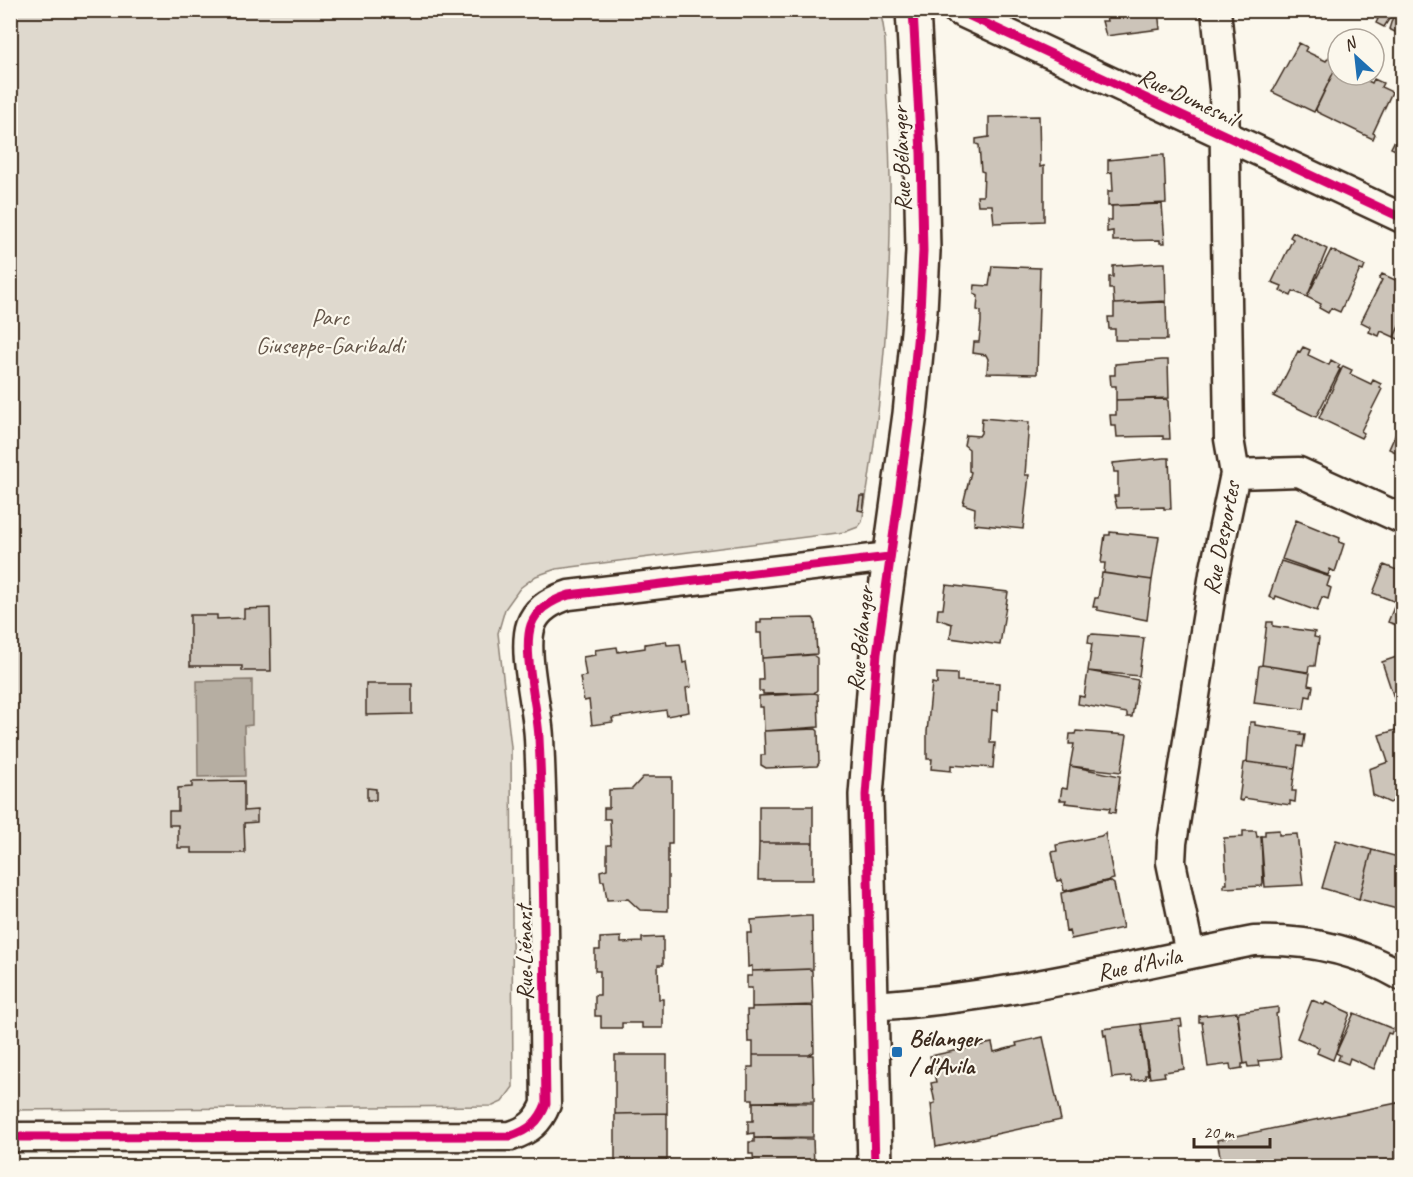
<svg xmlns="http://www.w3.org/2000/svg" width="1413" height="1177" viewBox="0 0 1413 1177" font-family="Caveat,sans-serif">
<style>
.green{fill:#dfd9ce;stroke:#8d8276;stroke-width:1.5}
.water{fill:#b6aea2;stroke:#85796d;stroke-width:1.5}
.building{fill:#ccc4b9;stroke:#3b2a1e;stroke-width:1.5}
.lines{fill:none;stroke-linecap:round;stroke-linejoin:round}
.street-casing{stroke:#3b2a1e;stroke-width:33}
.secondary-casing{stroke:#3b2a1e;stroke-width:38}
.street{stroke:#fbf7ec;stroke-width:28}
.secondary{stroke:#fbf7ec;stroke-width:33}
.cycleway-casing{stroke:#fbf7ec;stroke-width:13}
.cycleway{stroke:#d6006c;stroke-width:9}
.poi-dot{fill:#1f6fb2;stroke:#fbf7ec;stroke-width:2}
.labels{text-anchor:middle;dominant-baseline:central;stroke-width:4.5;stroke-linejoin:round;paint-order:stroke}
.street-label{font-size:24px;fill:#3b2a1e;stroke:#fbf7ec}
.park-label{font-size:24px;fill:#64564a;stroke:#fbf7ec}
.poi-label{font-size:24px;font-weight:bold;fill:#3b2a1e;stroke:#fbf7ec;text-anchor:start}
</style>
<rect width="100%" height="100%" fill="#fbf7ec"/>
<filter id="ink" filterUnits="userSpaceOnUse"><feTurbulence type="fractalNoise" baseFrequency=".0167" numOctaves="2"/><feDisplacementMap in="SourceGraphic" scale="12" xChannelSelector="R" yChannelSelector="G"/><feConvolveMatrix kernelMatrix="1 2 1 2 8 2 1 2 1" color-interpolation-filters="sRGB"/></filter>
<g filter="url(#ink)">
<path class="green" d="M11 11 880 12C888 36 885 77 887 103 896 244 886 383 862 522L858 527 845 532 556 569 536 576 520 588 505 609 498 633 511 747 513 1087 502 1102 493 1106 11 1110Z"/>
<path class="water" d="M252 680V725L244 726 245 776 198 777 197 681Z"/>
<path class="building" d="M1105 10H1158L1160 29 1106 36 1102 21H1107Z
M1361 10H1395L1384 27 1376 23 1378 19Z
M1395 10H1402V30L1399 28 1397 33 1389 29Z
M1299 43 1307 47 1305 51 1326 61 1329 57 1337 60V65L1314 112 1272 92Z
M1337 65 1338 75H1356L1372 83 1374 79 1383 83 1381 87 1392 92 1373 133 1375 134 1373 139 1317 112 1316 109Z
M1039 116 1040 167 1044 166V221L994 223 992 205H978L977 196H983L984 172 981 171 979 145 976 144V139L989 137V117Z
M1402 126V153L1391 148Z
M1158 155H1164L1166 203 1108 206V191H1113L1112 172 1108 173V160Z
M1162 204 1165 243H1160V240L1113 241V231L1107 232V220H1112V206Z
M1293 232 1327 249 1307 297 1293 291 1291 296 1280 291 1282 286 1272 282 1293 239 1290 237Z
M1331 250 1365 266 1363 271 1360 270 1340 312 1331 308 1328 313 1319 308 1321 304 1307 297Z
M1160 263H1165L1166 301 1114 304 1113 289H1109V277H1113V266Z
M992 266 1040 268 1037 374 987 373 988 359 986 355 973 353 974 342H979L981 322V311L977 310 978 296 974 294 975 285 989 286Z
M1382 274 1402 283V320L1394 337 1381 331 1379 336 1369 332 1371 327 1361 322 1382 280 1379 279Z
M1163 302 1166 303 1167 340H1115V329H1109L1108 317H1114V304Z
M1402 320V341L1394 337Z
M1303 347 1310 350 1308 355 1329 365 1331 360 1340 365 1338 368 1340 369 1316 417 1273 396 1277 393 1298 351 1300 352Z
M1162 360H1168L1169 398 1116 400V386H1111L1110 375H1115V364Z
M1343 366 1352 370 1350 374 1371 384 1373 380 1381 384 1380 387 1382 389 1361 431 1364 433 1361 438 1319 418Z
M1166 399 1168 401 1170 439H1163V436L1117 437 1116 426H1111L1110 415H1116V400Z
M982 418 1029 422 1025 475H1029L1023 529 974 524 975 508 963 504 971 472 969 471V449L964 445 966 435 979 436 981 433Z
M1402 420V455L1389 449Z
M1164 458H1169L1171 509H1164V507L1117 508 1114 496H1118V472H1114L1113 463Z
M860 496H865L863 511 858 510Z
M1296 520 1340 538 1339 542 1344 544 1335 572 1330 569 1328 575 1282 559Z
M1110 532 1159 537 1152 580 1104 573 1105 563H1101L1105 535H1110Z
M1281 561 1330 577 1327 586 1331 588 1328 599 1322 597 1317 611 1276 596 1275 599 1269 597Z
M1384 565 1402 572V627L1388 622 1396 602 1373 593Z
M1102 573 1152 580 1147 620 1097 610V607H1093L1095 598H1098Z
M946 585 1008 592 1000 645 950 638 952 624 937 619 938 609H943Z
M270 608 271 671H242V666H190V615H217V619L244 618V609Z
M813 618 815 621 817 654 762 658 761 633H757V623H761V619Z
M1267 622H1273V626L1315 632 1314 637 1319 638 1315 666H1309L1308 672 1262 665Z
M1093 634 1144 638 1139 676 1088 671 1092 644 1088 643 1089 635Z
M666 641 667 645 680 644 683 663 687 662 691 687 686 688 689 712 667 716 666 710 612 718 613 722 592 725 589 700 584 701 580 677 586 676 583 657 596 655 595 650 617 647 618 652 645 648V644Z
M813 655 817 658V690L814 693 763 694V691H759V680H763L762 658Z
M1402 655V715L1400 716 1382 662Z
M1262 665 1310 673 1308 685 1313 686 1311 697 1306 696 1304 709 1254 703 1259 666Z
M1088 671 1138 680 1132 717H1127V713L1078 704 1079 696 1084 697Z
M937 673 957 674V681L999 683 998 711 992 710 990 743H995L993 768 951 765V771L931 769 932 759H927V732L932 683 937 684Z
M366 684H412V714L366 715Z
M814 693 818 694 819 727 764 731 763 707H759V696Z
M1250 722H1255V725L1301 732 1300 735H1305L1303 747 1298 746 1295 768 1247 762Z
M1402 728V787L1400 788 1402 795 1390 803 1373 795 1369 769 1388 762 1379 735Z
M816 729 818 731 819 763 817 766 766 768 761 765V755H765L764 731Z
M1076 731 1127 735 1121 772 1070 766 1074 744H1069L1070 734H1075Z
M1247 762 1295 768 1292 791H1296L1295 802 1290 801V805L1244 798 1243 801 1239 800 1244 763Z
M1070 766 1120 776 1115 813 1109 812 1110 808 1065 803 1066 800H1060L1062 788 1067 789Z
M643 777H672V844H668V911L640 910 628 899 607 900 604 881H601L600 871 607 869V845H611L610 819H604V808H609V790L632 789Z
M244 781V811L257 810V822L244 823 245 853H192V848H178V825H169V811H178V788L192 787V782Z
M367 788 376 789V800H367Z
M759 806H813V843H759Z
M1279 830V835L1297 834 1303 885 1265 887 1261 836H1265V831Z
M1243 831H1256L1257 837 1261 836 1263 883 1262 886 1224 888V884H1227L1224 838 1243 837Z
M1105 833 1114 879 1064 891 1062 880 1057 881 1052 852 1057 851 1056 845 1101 836Z
M1336 840 1372 850 1359 899 1322 888Z
M759 843H813V880H758Z
M1372 850 1402 858V878L1397 909 1359 899Z
M1110 881 1114 884 1123 928 1071 939 1069 931 1066 932 1061 893Z
M806 916H812L813 969 752 971V966L748 967 747 933H752L751 920Z
M621 937V943L642 942V938L663 937V965H658L659 999H663V1028H642V1023H622V1028H601V1016H595V995H600V971H595V950H600V938Z
M809 969 812 971 813 1005 752 1007V988H747V976H752V971Z
M1312 1000 1324 1005 1326 1002 1350 1013 1333 1060 1317 1053 1319 1048 1297 1038Z
M810 1006 813 1007 814 1052 809 1055H753V1042H748L747 1010H752V1007Z
M1278 1007V1013L1276 1014 1281 1059 1258 1061 1259 1066 1248 1067 1247 1063 1244 1064 1238 1014 1240 1012Z
M1237 1012 1244 1064H1242V1068L1231 1070 1230 1064 1208 1067 1202 1022H1199V1016Z
M1354 1013 1393 1029 1391 1034 1388 1033 1374 1069 1350 1058 1348 1064 1338 1060 1340 1055 1336 1053Z
M1181 1019 1182 1026H1179L1184 1069 1164 1072 1165 1076 1150 1078 1141 1024Z
M1141 1024 1148 1075H1145L1146 1079 1132 1081 1131 1076 1112 1078 1106 1035 1104 1036 1103 1029Z
M1043 1037 1061 1120 936 1147 931 1104 935 1103 931 1083 936 1082 930 1056 992 1043 994 1052 1017 1046 1016 1043Z
M615 1055H667V1113L615 1114Z
M753 1055H813L814 1101 753 1102V1099H748V1067H753Z
M753 1102 813 1103V1137L754 1138V1133L748 1134V1121H753Z
M1402 1102V1162L1383 1166H1222L1217 1140Z
M667 1113V1166H615V1114Z
M754 1138 813 1139 814 1166H754L753 1154H749V1142H754Z"/>
<g class="lines">
<g class="street-casing">
<path id="street" d="M957 10 1402 218
M1235 474 1299 472 1402 519
M1190 954 1171 862 1172 843 1214 574 1235 474 1229 439 1224 89 1216 10
M870 1006C1000 999 1127 966 1254 941 1306 939 1357 950 1402 976
M10 1137 511 1136C529 1130 539 1122 546 1104 544 982 545 860 539 738 538 709 522 651 531 625 537 608 553 600 569 595L889 557"/>
</g>
<g class="secondary-casing">
<path id="secondary" d="M875 1166 866 795 877 654 910 414 920 311 923 251 921 153 913 10"/>
</g>
<use href="#street" class="street"/>
<use href="#secondary" class="secondary"/>
<g class="cycleway-casing">
<path id="cycleway" d="M957 10 1402 218
M10 1137 511 1136C529 1130 539 1122 546 1104 544 982 545 860 539 738 538 709 522 651 531 625 537 608 553 600 569 595L889 557
M875 1166 866 795 877 654 910 414 920 311 923 251 921 153 913 10"/>
</g>
<use href="#cycleway" class="cycleway"/>
</g>
</g>
<rect class="poi-dot" x="891" y="1046" width="12" height="12" rx="3"/>
<g class="labels">
<g class="street-label">
<text transform="translate(1188 97) rotate(25)">Rue Dumesnil</text>
<text transform="translate(901 159) rotate(-92)">Rue Bélanger</text>
<text transform="translate(1221 538) rotate(-79)">Rue Desportes</text>
<text transform="translate(860 639) rotate(-84)">Rue Bélanger</text>
<text transform="translate(524 953) rotate(-91)">Rue Liénart</text>
<text transform="translate(1139 964) rotate(-12)">Rue d'Avila</text>
</g>
<g class="park-label">
<text x="330" y="317">Parc<tspan x="330" dy="28">Giuseppe-Garibaldi</tspan></text>
</g>
<g class="poi-label">
<text x="909" y="1038">Bélanger<tspan x="909" dy="28">/ d'Avila</tspan></text>
</g>
</g>
<rect width="1413" height="1177" fill="none" stroke="#fbf7ec" stroke-width="36"/>
<rect x="18" y="18" width="1377" height="1141" fill="none" stroke="#3b2a1e" stroke-width="2" filter="url(#ink)"/>
<g transform="translate(1356 57) rotate(333)"><circle r="28" fill="#fbf7ec" stroke="#aea59a" stroke-width="1.5"/>
<path d="M0-4.5L10 22L0 15L-10 22Z" fill="#1f6fb2"/>
<text y="-9" font-size="16" font-weight="bold" text-anchor="middle" fill="#3b2a1e">N</text>
</g>
<path d="M1194 1138v9h76v-9" fill="none" stroke="#3b2a1e" stroke-width="3"/>
<text x="1203" y="1138" font-size="18" fill="#3b2a1e" stroke="#fbf7ec" stroke-width="4.5" paint-order="stroke">20 m</text>
</svg>
